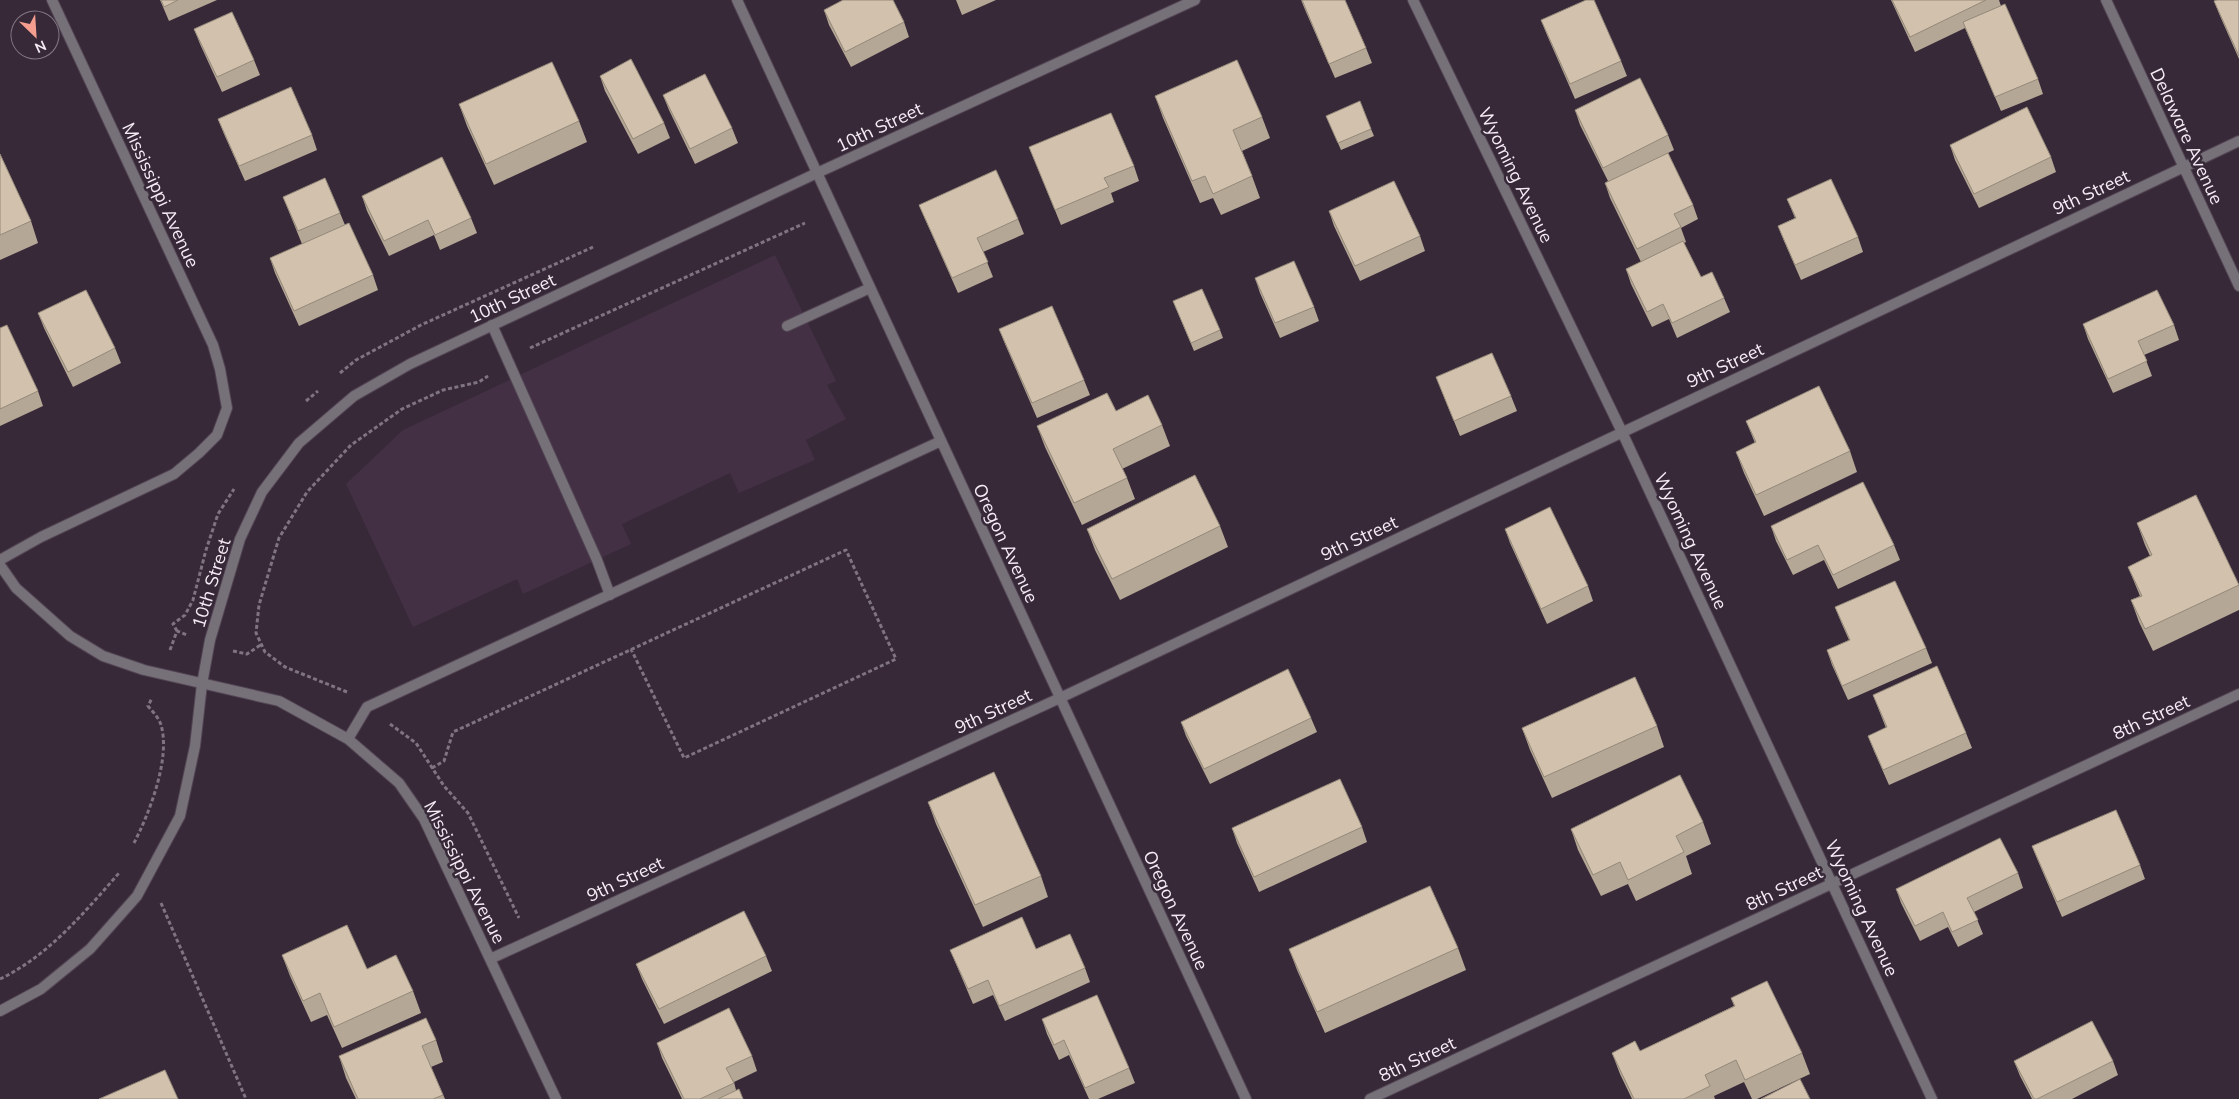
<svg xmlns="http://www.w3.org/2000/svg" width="2239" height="1099" viewBox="0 0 2239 1099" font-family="Mulish,sans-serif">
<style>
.built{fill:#433044}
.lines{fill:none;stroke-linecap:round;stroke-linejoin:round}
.service-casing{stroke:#524453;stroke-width:12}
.minor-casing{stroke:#524453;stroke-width:12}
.tertiary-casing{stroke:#524453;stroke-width:12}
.path{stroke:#807481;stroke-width:3;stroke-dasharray:4 2.5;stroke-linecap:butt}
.service{stroke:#767079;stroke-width:10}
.minor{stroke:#767079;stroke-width:10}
.tertiary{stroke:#767079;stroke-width:10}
.wall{fill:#b5a795}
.building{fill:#d2c2ad;stroke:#938879}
.labels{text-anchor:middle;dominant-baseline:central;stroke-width:5;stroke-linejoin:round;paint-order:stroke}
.street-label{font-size:18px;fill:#f6ecf6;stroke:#372938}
</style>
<rect width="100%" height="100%" fill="#372938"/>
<path class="built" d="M775 255 836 381 827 385 846 419 806 440 815 460 739 493 730 473 622 524 631 544 523 594 517 579 413 627 346 484 403 430Z"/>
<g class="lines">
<g class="service-casing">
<path id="service" d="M492 325 597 560 610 595
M787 326 870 288"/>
</g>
<g class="minor-casing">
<path id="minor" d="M737 0 1246 1099
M1413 0 1622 432 1932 1099
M2106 0 2239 286
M0 560 41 537 174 474 199 453 217 435 227 408 220 369 213 345 52 0
M0 565 16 588 70 636 103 656 144 670 279 701 348 739 399 783 424 819 556 1099
M348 739 367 707 941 441
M490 959 1060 698 2239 141
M1370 1099 2239 694"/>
</g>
<g class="tertiary-casing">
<path id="tertiary" d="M0 1011 41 989 90 949 137 896 180 816 195 746 202 684 210 640 240 539 262 492 299 443 354 396 410 364 817 173 1195 0"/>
</g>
<path class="path" d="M530 348 805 223
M340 373 356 360 421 325 593 247
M306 401 318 391
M177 631 173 624 185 615 193 600 206 550 218 514 234 489
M170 650 177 631 187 635
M233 651 247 654 262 644
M347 692 285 667 265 652 256 633 259 605 279 538 307 492 351 445 402 409 443 390 479 382 488 376
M390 724 416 743 444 786 468 813 519 918
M432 768 444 761 453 732 846 550 896 659 684 758 631 649
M134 843C149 814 171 758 161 725 159 718 153 712 148 706L152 698
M161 903 246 1099
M0 979C48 956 84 913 119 873"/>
<use href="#service" class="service"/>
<use href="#minor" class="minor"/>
<use href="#tertiary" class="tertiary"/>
</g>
<path class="wall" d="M160 0H217L169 21Z
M956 0H996L962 15Z
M1301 0 1366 48 1372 63 1335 78 1306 12Z
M1891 0H1999L2001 6 2038 79 2043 94 2001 111 1965 28 1915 52Z
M2239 0V59L2220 16 2214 1Z
M824 10 904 22 909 37 851 67 829 25Z
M1541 20 1621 61 1627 76 1575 99 1547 35Z
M194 29 254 60 260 75 222 92 200 44Z
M600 76 664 123 670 138 638 154 605 91Z
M663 95 732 128 738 143 695 164 669 110Z
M1155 96 1262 117 1270 138 1242 151 1252 176 1260 198 1221 215 1213 198 1200 203 1163 118Z
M459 104 579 121 587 142 494 185 467 126Z
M1575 110 1668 135 1674 150 1668 153 1693 205 1698 219 1681 228 1686 242 1684 243 1701 277 1724 298 1730 312 1677 338 1669 319 1652 327 1631 284 1626 269 1641 262 1610 198 1605 183 1608 181 1580 125Z
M1326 116 1371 129 1374 136 1341 150Z
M218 119 312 135 317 150 245 181 224 134Z
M1950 145 2051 157 2056 172 1979 208 1955 160Z
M1029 147 1134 166 1139 181 1111 193 1114 202 1061 225Z
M0 154 31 221 38 243 0 260Z
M362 196 471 218 477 233 440 250 434 235 389 256 367 211Z
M283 197 340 213 345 225 373 275 378 290 299 326 275 273 270 258 302 244Z
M1787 199 1858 237 1863 252 1801 280 1784 241 1778 226 1795 218Z
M919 205 1018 219 1024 234 983 252 993 277 958 293 925 219Z
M1329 211 1420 236 1425 251 1360 281 1334 226Z
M1255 278 1314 307 1319 321 1280 338 1260 293Z
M1173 301 1220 330 1223 338 1194 351Z
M38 313 115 348 121 363 73 387 44 328Z
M2083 324 2174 325 2179 340 2144 355 2152 376 2113 393 2088 339Z
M0 328 38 391 43 406 0 426Z
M999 329 1084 380 1090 395 1037 418 1005 344Z
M1436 377 1511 396 1517 411 1460 436Z
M1116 411 1162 425 1170 446 1122 469 1127 478 1135 499 1082 525 1045 447 1037 426Z
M1746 421 1850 451 1857 472 1764 516 1744 473 1736 452 1755 443Z
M2137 523 2239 585V610L2153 651 2139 622 2131 600 2140 596 2128 567 2150 556 2145 545Z
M1220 526 1228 547 1120 600 1095 550 1087 529Z
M1771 526 1894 545 1900 560 1838 589 1824 560 1793 575 1776 541Z
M1505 529 1588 586 1593 601 1547 624 1510 543Z
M1835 607 1926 648 1932 663 1848 700 1832 665 1827 650 1849 640 1841 622Z
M1873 695 1966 733 1972 748 1889 785 1874 751 1868 736 1886 728Z
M1311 718 1317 732 1210 784 1186 736 1181 722Z
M1657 726 1664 747 1552 798 1530 750 1522 728Z
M928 802 1041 876 1048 897 983 927 936 824Z
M1703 822 1711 844 1686 856 1692 874 1636 901 1628 884 1601 896 1578 850 1571 829Z
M1362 827 1367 842 1259 892 1237 843 1232 828Z
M2032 846 2140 865 2145 879 2062 917 2038 861Z
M2018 873 2023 888 1974 912 1983 934 1958 947 1948 927 1920 941 1901 903 1896 889Z
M1458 948 1466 970 1325 1033 1297 970 1289 949Z
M1036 949 1085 968 1090 982 1005 1021 993 995 973 1004 956 964 950 950Z
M282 955 367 969 413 991 421 1013 342 1048 327 1015 311 1022 290 976Z
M766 956 772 971 664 1024 642 979 636 964Z
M1731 998 1802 1053 1810 1074 1757 1099H1752L1744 1082 1714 1096 1715 1099H1632L1620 1074 1612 1053 1640 1051 1734 1006Z
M1042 1019 1129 1068 1135 1083 1098 1099H1089L1069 1055 1059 1060 1047 1034Z
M436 1040 443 1062 431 1067 445 1099H356L346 1078 339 1056Z
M657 1043 752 1056 757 1071 734 1082 736 1090 743 1099H682L662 1058Z
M2014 1061H2113L2118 1075 2072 1099H2032L2020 1076Z"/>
<path class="building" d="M161 0H178L164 7Z
M843 0H893L904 22 845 52 824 10Z
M1302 0H1345L1366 48 1329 64Z
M1586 0H1594L1621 61 1570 84 1541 20Z
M1892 0H1986L1910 37Z
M2217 0H2239V56L2214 1Z
M2005 4 2038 79 1995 97 1963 22Z
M232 12 254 60 217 77 194 29Z
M631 59 664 123 633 139 600 76Z
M1237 60 1262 117 1233 130 1252 176 1213 194 1205 176 1192 181 1155 96Z
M552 62 579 121 486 164 459 104Z
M705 74 732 128 690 149 663 95Z
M1640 78 1668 135 1603 168 1575 110Z
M291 87 312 135 239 166 218 119Z
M1360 101 1371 129 1338 143 1326 116Z
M2027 107 2051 157 1974 194 1950 145Z
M1111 113 1134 166 1104 178 1109 187 1055 210 1029 147Z
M1668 153 1693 205 1674 214 1681 227 1637 249 1605 183Z
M0 154 31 221 0 235Z
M442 157 471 218 435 235 428 220 384 241 362 196Z
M996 170 1018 219 977 238 988 262 952 278 919 205Z
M325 178 340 213 298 231 283 197Z
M1831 179 1858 237 1795 265 1778 226 1796 218 1787 199Z
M1394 181 1420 236 1355 266 1329 211Z
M349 223 373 275 294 311 270 258Z
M1683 241 1701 277 1712 272 1724 298 1672 323 1663 304 1647 312 1626 269Z
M1294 261 1314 307 1275 323 1255 278Z
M1202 289 1220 330 1191 343 1173 301Z
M86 290 115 348 68 372 38 313Z
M2157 290 2174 325 2138 341 2147 361 2108 379 2083 324Z
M1052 306 1084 380 1032 403 999 329Z
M7 325 38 391 0 409V328Z
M1492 353 1511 396 1454 421 1436 377Z
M1819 386 1850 451 1756 495 1736 452 1756 442 1746 421Z
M1107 393 1116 411 1148 395 1162 425 1113 449 1127 478 1074 503 1037 426Z
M1195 475 1220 526 1112 579 1087 529Z
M1863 482 1894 545 1833 575 1818 545 1787 560 1771 526Z
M2196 495 2239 585 2145 629 2131 600 2142 596 2128 567 2152 555 2137 523Z
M1550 507 1588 586 1541 609 1505 529Z
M1895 581 1926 648 1842 686 1827 650 1850 640 1835 607Z
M1937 666 1966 733 1883 770 1868 736 1887 727 1873 695Z
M1288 669 1311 718 1204 769 1181 722Z
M1635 677 1657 726 1544 777 1522 728Z
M994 772 1041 876 975 905 928 802Z
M1680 775 1703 822 1676 836 1684 852 1628 880 1620 862 1593 875 1571 829Z
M1340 779 1362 827 1254 877 1232 828Z
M2116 810 2140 865 2057 902 2032 846Z
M2000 838 2018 873 1967 898 1978 920 1952 932 1943 912 1915 926 1896 889Z
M1430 886 1458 948 1317 1012 1289 949Z
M744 911 766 956 659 1009 636 964Z
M1022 917 1036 949 1070 934 1085 968 999 1006 988 980 968 989 950 950Z
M347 925 367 969 396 955 413 991 334 1027 320 993 303 1001 282 955Z
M1767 981 1802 1053 1745 1080 1736 1060 1705 1075 1710 1086 1684 1099H1634L1612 1053 1635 1041 1640 1051 1735 1006 1731 998Z
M1097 995 1129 1068 1085 1088 1064 1040 1054 1045 1042 1019Z
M729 1008 752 1056 726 1068 734 1083 700 1099H684L657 1043Z
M426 1018 436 1040 422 1046 443 1095 433 1099H358L339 1056Z
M2092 1021 2113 1061 2037 1099H2034L2014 1061Z
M165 1070 178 1099H99Z
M1800 1079 1810 1099H1761Z
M739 1089 743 1099H718Z"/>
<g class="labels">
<g class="street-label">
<text transform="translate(879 127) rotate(-25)">10th Street</text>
<text transform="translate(2187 136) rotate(65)">Delaware Avenue</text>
<text transform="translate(1516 175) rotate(64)">Wyoming Avenue</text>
<text transform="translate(2091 192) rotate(-25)">9th Street</text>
<text transform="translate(161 195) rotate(65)">Mississippi Avenue</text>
<text transform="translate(512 298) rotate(-25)">10th Street</text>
<text transform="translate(1725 365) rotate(-25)">9th Street</text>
<text transform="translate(1359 538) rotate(-25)">9th Street</text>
<text transform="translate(1691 541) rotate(65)">Wyoming Avenue</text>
<text transform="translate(1006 543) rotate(65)">Oregon Avenue</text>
<text transform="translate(211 583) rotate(-73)">10th Street</text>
<text transform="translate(993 711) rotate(-25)">9th Street</text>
<text transform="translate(2151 717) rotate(-25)">8th Street</text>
<text transform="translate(465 872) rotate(63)">Mississippi Avenue</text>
<text transform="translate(625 879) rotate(-25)">9th Street</text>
<text transform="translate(1784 888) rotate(-25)">8th Street</text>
<text transform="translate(1862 908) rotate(65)">Wyoming Avenue</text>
<text transform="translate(1176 910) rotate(65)">Oregon Avenue</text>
<text transform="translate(1417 1059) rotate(-25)">8th Street</text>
</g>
</g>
<g transform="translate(35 35) rotate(155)"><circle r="24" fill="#372938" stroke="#837784"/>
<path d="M0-4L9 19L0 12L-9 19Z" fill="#f59d8f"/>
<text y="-8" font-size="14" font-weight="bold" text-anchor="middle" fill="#f6ecf6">N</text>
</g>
</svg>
